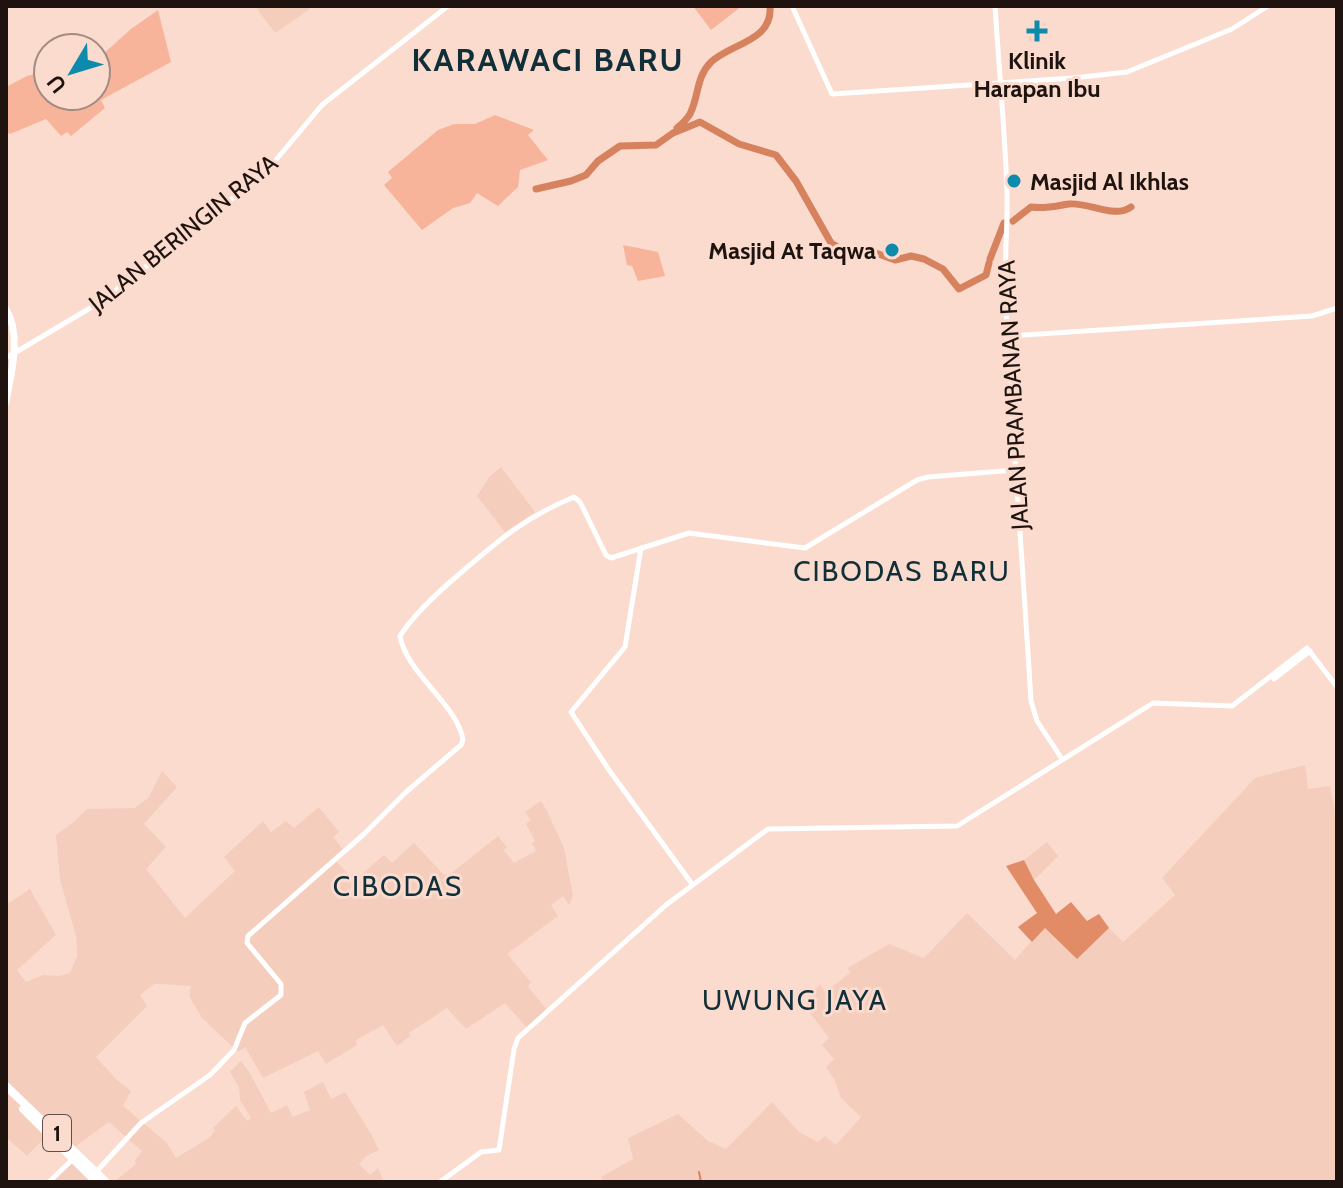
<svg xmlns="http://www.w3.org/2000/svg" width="1343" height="1188" viewBox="0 0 1343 1188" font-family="Cabin,sans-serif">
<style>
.built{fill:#f4cdbd}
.green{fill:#f7b49a}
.forest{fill:#e18b67}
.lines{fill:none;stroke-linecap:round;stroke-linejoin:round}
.stream{stroke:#d7825e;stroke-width:2}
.river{stroke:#d7825e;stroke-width:7}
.minor{stroke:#fff;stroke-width:5}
.major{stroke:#fff;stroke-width:7}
.highway{stroke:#fff;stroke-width:8}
.poi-dot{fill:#0d8bad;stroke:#fbdbce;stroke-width:3}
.labels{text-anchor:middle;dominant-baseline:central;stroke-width:6;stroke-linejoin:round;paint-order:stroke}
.shield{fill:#fbdbce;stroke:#604f48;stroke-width:2}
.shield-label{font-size:22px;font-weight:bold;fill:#1e130f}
.poi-label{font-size:24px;font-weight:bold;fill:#1e130f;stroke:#fbdbce}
.street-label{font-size:24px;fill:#1e130f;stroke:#fbdbce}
.quarter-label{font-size:28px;letter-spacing:2px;fill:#112f39;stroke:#fbdbce}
.district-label{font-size:32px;font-weight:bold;letter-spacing:2px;fill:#112f39;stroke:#fbdbce}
</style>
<rect width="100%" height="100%" fill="#fbdbce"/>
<path class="built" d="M255 6H307L310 9 275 33Z
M1045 23 1049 33 1030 42 1024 28 1030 26 1032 29 1039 24Z
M501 467 535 512 505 532 477 496 489 477Z
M1305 765 1308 789 1330 786 1337 822V1182H604L601 1177 633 1159 628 1138 678 1114 708 1141 726 1149 772 1102 799 1132 818 1142 825 1136 836 1145 861 1117 841 1098 834 1079 826 1067 834 1059 822 1045 829 1038 810 1013 814 1009 809 996 820 984 825 992 850 973 848 968 889 944 924 958 967 913 1015 960 1044 927 1077 959 1109 928 1123 942 1175 895 1162 878 1255 778Z
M162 771 177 787 144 824 166 847 146 869 185 918 235 871 224 857 263 821 271 832 286 821 294 828 319 807 339 832 333 837 346 853 337 862 354 881 384 855 392 863 414 843 443 874 449 875 498 836 507 847 504 850 514 863 536 851 532 843 535 841 526 824 531 820 525 812 541 801 547 811 564 848 573 896 569 905 563 896 551 905 558 916 507 954 531 982 528 987 547 1010 527 1028 505 1003 466 1029 447 1008 409 1033 410 1036 397 1046 383 1025 356 1040 357 1045 326 1064 318 1051 263 1078 245 1047 238 1052 202 1018 189 996 191 986 159 984H154L140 995 147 1006 96 1057 117 1080 131 1091 123 1106 167 1143 176 1158 209 1138 215 1131 213 1128 236 1106 247 1121 251 1118 240 1100 239 1088 230 1072 241 1061 250 1073 271 1113 287 1105 293 1117 310 1110 304 1092 323 1082 331 1099 345 1092 371 1134 379 1150 366 1156 359 1164 370 1175 378 1168 384 1182H114L136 1164 135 1160 142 1151 109 1122 73 1148 53 1129 27 1156 8 1139 6 1141V1103L9 1099 6 1097V905L30 889 56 935 17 970 26 982 43 975 59 976 70 973 77 956 76 936 60 880 56 835 75 821 87 809 135 808 149 797Z
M1047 842 1058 856 1034 880 1024 860Z
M72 1160 95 1182H51Z"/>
<path class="green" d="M693 6H742L711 30Z
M158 10 171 62 101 100 105 108 71 136 67 132 61 136 46 119 10 134 6 132V87L27 76 48 70V96H96V56L102 55 131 29Z
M495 115 534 130 528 135 548 160 520 170 518 187 498 206 477 193 470 203 453 208 422 230 384 185 392 178 388 172 438 130 454 124H475Z
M623 245 658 252 665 276 638 281 632 266 627 265Z"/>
<path class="forest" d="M1024 860 1034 880 1056 914 1071 902 1087 921 1099 914 1109 928 1077 959 1045 928 1032 942 1018 927 1037 913 1006 866Z"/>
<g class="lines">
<path class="stream" d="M699 1172 701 1182"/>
<path class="river" d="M677 128C682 124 687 119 690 114 699 96 696 77 711 62 732 43 773 41 770 6
M536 189 571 181 586 175 598 161 620 146 656 145 673 133 700 122 739 144 776 155 796 181 831 243 843 250 873 252 895 260 911 256 924 259 943 269 959 289 986 275 989 263
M1013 221 1031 207C1045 209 1055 206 1069 204 1089 202 1115 219 1131 207
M990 259 1004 223"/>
<path class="minor" d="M792 6 832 94 1073 78 1127 72 1232 29 1268 6
M995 6C999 68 1005 131 1007 193 1008 232 1003 270 1006 308 1013 439 1023 570 1031 701L1037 721 1062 759
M1008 336 1312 316 1337 308
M6 358 102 301 216 212 270 167 322 105 448 6
M641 548 625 647 571 712 609 770 692 884
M1274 679 1310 651
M96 1172 141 1123 210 1075 234 1050 245 1023 281 995V984L247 943 248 936 364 834 406 792 461 745 463 740C458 705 406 673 400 636 414 614 436 594 456 577 495 543 525 517 574 497L580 502 606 555 611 558 689 533 805 548 917 480 928 477 1015 470
M49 1182 73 1159
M440 1182 481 1152 499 1150 514 1049 518 1038 666 905 768 829 957 826 1153 703 1232 706 1307 648 1337 687"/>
<path class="major" d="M6 309C22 336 11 373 6 402"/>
<path class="highway" d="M6 1086 106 1182
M23 1109 96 1182"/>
</g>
<g class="poi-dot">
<path d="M1033 19h8v8h8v8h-8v8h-8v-8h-8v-8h8z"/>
<circle cx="1014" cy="181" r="8"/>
<circle cx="892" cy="250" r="8"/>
</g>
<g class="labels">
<rect class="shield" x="43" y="1115" width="28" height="36" rx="6"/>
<g class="shield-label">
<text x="57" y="1133">1</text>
</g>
<g class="poi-label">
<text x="1037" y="60">Klinik<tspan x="1037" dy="28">Harapan Ibu</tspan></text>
<text x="1030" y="181" text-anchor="start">Masjid Al Ikhlas</text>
<text x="876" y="250" text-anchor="end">Masjid At Taqwa</text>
</g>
<g class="street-label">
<text transform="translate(183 233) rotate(-39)">JALAN BERINGIN RAYA</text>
<text transform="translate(1013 395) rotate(-93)">JALAN PRAMBANAN RAYA</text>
</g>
<g class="quarter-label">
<text x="902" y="571">CIBODAS BARU</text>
<text x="398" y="886">CIBODAS</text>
<text x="795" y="1000">UWUNG JAYA</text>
</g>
<g class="district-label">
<text x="548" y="59">KARAWACI BARU</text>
</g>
</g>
<rect width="1343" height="1188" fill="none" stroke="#1e130f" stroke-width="16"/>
<g transform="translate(72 72) rotate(232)"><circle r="38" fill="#fbdbce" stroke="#a38b82" stroke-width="2"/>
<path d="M0-6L14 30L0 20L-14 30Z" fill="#0d8bad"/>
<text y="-12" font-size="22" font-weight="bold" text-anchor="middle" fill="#1e130f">U</text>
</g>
</svg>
